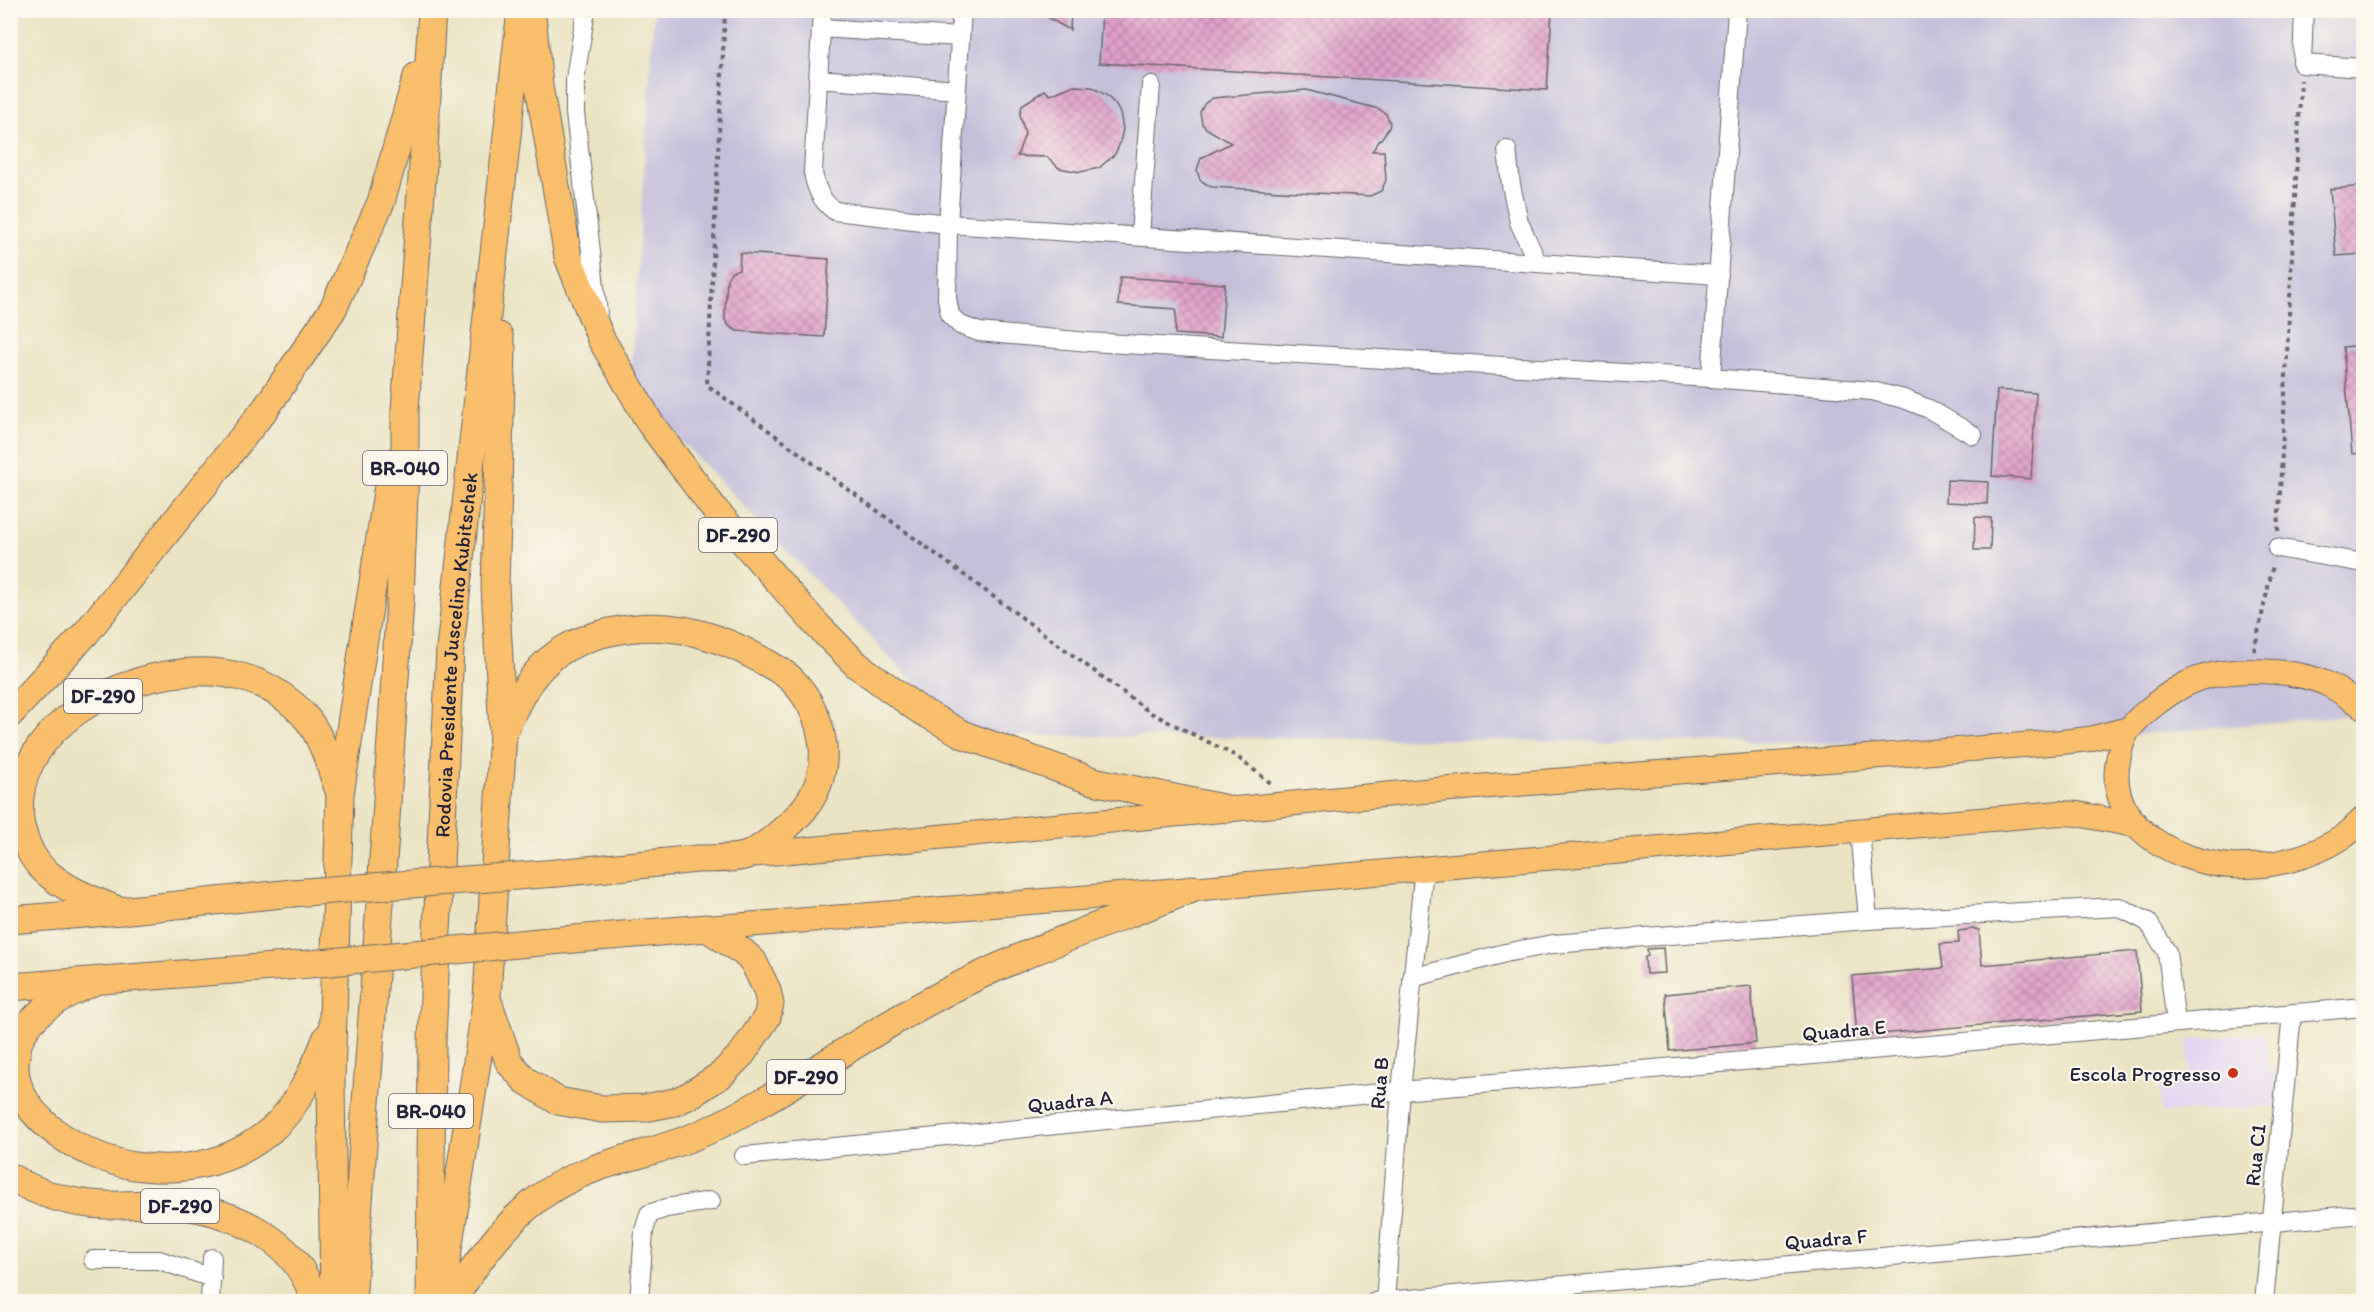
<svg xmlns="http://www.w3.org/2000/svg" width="2374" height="1312" viewBox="0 0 2374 1312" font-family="Itim,sans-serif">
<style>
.built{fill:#e2d4f3}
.industrial{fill:#c5c0da}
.building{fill:url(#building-cross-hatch)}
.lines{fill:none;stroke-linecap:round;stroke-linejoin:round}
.minor-casing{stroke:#68666b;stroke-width:20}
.major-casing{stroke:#68666b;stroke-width:26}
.highway-casing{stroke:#68666b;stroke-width:29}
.path{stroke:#68666b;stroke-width:4;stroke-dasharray:4.5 4.5;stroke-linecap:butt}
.minor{stroke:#fff;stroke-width:18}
.major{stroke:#f9bf6d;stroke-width:24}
.highway{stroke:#f9bf6d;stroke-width:27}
.highway-bridge-casing{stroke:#68666b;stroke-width:29;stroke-linecap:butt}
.highway-bridge{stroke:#f9bf6d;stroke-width:27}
.poi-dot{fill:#c8321e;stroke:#fbf7ec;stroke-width:2}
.labels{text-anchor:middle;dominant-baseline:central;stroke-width:4.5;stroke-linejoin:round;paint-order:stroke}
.shield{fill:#fbf7ec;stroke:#636270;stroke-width:1.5}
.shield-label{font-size:20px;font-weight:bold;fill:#22223b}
.street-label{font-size:21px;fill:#22223b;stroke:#fbf7ec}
.poi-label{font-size:21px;fill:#22223b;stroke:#fbf7ec;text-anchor:end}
</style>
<defs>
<pattern id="building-cross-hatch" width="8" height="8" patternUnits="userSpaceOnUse" patternTransform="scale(1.5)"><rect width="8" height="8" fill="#e1a0ca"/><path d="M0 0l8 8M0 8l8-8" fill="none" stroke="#b682a5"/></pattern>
</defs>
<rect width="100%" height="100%" fill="#fbf7ec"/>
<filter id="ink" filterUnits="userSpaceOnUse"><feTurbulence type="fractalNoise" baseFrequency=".0167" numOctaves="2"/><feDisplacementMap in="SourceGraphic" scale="12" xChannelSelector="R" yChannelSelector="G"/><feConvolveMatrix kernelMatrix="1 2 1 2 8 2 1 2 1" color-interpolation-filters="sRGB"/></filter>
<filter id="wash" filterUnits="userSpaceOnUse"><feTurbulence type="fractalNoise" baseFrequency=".008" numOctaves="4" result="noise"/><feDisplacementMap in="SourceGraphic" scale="24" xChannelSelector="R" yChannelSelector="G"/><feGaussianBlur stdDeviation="1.35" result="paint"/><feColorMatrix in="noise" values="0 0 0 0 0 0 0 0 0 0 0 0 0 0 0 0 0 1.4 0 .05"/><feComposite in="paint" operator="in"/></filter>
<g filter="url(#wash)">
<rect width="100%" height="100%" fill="#eae3c3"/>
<path class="built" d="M2265 1033 2268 1068 2276 1072 2274 1106 2161 1113 2158 1077 2190 1074 2187 1040Z"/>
<path class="industrial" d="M654 11H2363V714L2022 745 964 735 630 388Z"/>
<g id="blocks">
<path class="building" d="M1037 10H1071L1070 30 1059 24Z
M1102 10H1552L1547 90 1099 63Z
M1072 86 1092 87 1106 95 1115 104 1120 113 1123 129 1120 143 1115 154 1099 168 1080 172 1059 168 1047 157 1017 156 1025 134 1020 115 1022 105 1045 90 1050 95Z
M1306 90 1379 109 1386 114 1390 123 1389 128 1372 151H1384L1386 180 1381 191 1370 196 1211 187 1200 180 1197 170 1201 158 1231 143 1207 129 1202 124 1200 112 1205 103 1213 98Z
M2364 186V254L2336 256 2330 189Z
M740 253 829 259 824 337 737 331 730 327 725 320V311L727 279 731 272 739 269Z
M1120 277 1225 284 1221 337 1175 334 1176 309 1118 305Z
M2364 345V453L2352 454 2343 347Z
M1997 390 2036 393 2031 479 1992 476Z
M1947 480 1988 482 1987 504 1946 502Z
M1975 517 1991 518 1990 550H1974Z
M1975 929 1979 930 1982 965 2137 951 2142 1011 1857 1036 1852 976 1943 968 1940 944 1959 943 1958 931Z
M1663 948 1665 973 1646 974 1645 957 1648 956 1647 949Z
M1751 986 1756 1043 1670 1051 1665 994Z"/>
</g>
</g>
<g filter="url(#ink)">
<use href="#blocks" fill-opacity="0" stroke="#68666b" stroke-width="1.5"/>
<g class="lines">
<g class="minor-casing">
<path id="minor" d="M586 10 575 79V113L598 313
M822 10 813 172C816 189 821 201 835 211L948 224 1719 275
M962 10 948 224 947 298 950 315 960 325 979 332 1089 342 1711 378 1872 391 1904 399 1929 409 1973 435
M2304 10 2302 64 2364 68
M821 28 960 37
M818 79 957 90
M1507 150 1511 185 1519 222 1537 262
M1140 236 1151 85
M1711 378 1737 10
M2277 548 2364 563
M1860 830 1868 920
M1412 978 1505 953 1553 944 1868 920 2119 907 2148 922 2167 952 2176 1023
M744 1156 1401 1091 2364 1007
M93 1260H159L212 1278
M210 1302 212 1258
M639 1302 644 1231 649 1214 666 1208 711 1201
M1375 1302 2364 1214
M1385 1302 1401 1091 1424 868
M2264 1302 2292 1013"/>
</g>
<g class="major-casing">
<path id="major" d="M2364 707C2351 699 2338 689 2325 683 2288 668 2222 666 2186 684 2168 693 2142 713 2129 729 2121 739 2119 755 2117 767 2110 829 2178 862 2231 866 2269 868 2311 858 2343 837 2351 832 2357 824 2364 818
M748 855 1424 791 2062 742 2089 739 2128 729
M707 928 1192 889 2060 813 2078 814 2134 825"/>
</g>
<g class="highway-casing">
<g id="highway">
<path d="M532 15 539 86 568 257 601 339 630 388 650 423 715 510 816 624 857 665 918 709 964 735 1093 781 1227 809"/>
<path d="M10 714 86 633 266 408 333 309 381 202 417 76"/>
<path d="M505 729C516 704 528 678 549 660 582 632 640 622 683 630 710 635 739 647 763 661 772 666 782 671 790 678 809 696 820 721 823 746 825 770 818 791 804 809 791 824 765 848 747 855 733 860 712 858 697 859 650 864 604 868 557 873"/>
<path d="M120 911C94 900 67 891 45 871 31 859 22 836 20 819 9 715 159 651 245 678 269 685 293 701 308 720 324 741 330 767 339 791"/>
<path d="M10 920 120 911 292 893"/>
<path d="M100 979C71 992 40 1005 23 1033 17 1042 16 1054 15 1064 13 1121 94 1163 143 1167 190 1172 235 1161 271 1130 298 1107 314 1069 327 1037"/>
<path d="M10 987 299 965"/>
<path d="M489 1004 509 1062 525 1080 558 1101 602 1109 645 1108 675 1102 690 1095 721 1075 742 1054 767 1017 770 1004 767 990 753 961 743 952 707 928 550 941"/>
<path d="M10 1177C39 1194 72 1204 105 1205 129 1206 154 1202 178 1205 234 1212 301 1241 314 1302"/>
<path d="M442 1289 487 997 503 733 495 586 502 349 499 336"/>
<path d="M334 1302 331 1080 340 794 390 473"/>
<path d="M352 1302 386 818 400 600 405 467V410L423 165 432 10"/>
<path id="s1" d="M430 1302 432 1040 450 649 521 10"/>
<path d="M452 1302C476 1262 505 1222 543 1195 593 1159 652 1157 707 1131 783 1095 851 1044 926 1003 1010 956 1103 925 1192 889"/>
</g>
</g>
<path class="path" d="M725 10 707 385 1151 713 1236 756 1273 785
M2278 531 2301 80
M2254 651 2273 565"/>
<use href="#minor" class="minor"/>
<use href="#major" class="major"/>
<use href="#highway" class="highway"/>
<g class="highway-bridge-casing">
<path id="highway-bridge" d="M292 893 557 873
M299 965 550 941"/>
</g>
<use href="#highway-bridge" class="highway-bridge"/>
</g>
</g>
<circle class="poi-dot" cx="2233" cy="1073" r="6"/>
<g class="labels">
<g class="shield">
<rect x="363" y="451" width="84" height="34" rx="4.5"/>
<rect x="699" y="518" width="78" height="34" rx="4.5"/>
<rect x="64" y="679" width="78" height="34" rx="4.5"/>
<rect x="767" y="1060" width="78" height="34" rx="4.5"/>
<rect x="389" y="1094" width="84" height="34" rx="4.5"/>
<rect x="141" y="1189" width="78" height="34" rx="4.5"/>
</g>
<g class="shield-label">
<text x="405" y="468">BR-040</text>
<text x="738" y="535">DF-290</text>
<text x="103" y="696">DF-290</text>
<text x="806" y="1077">DF-290</text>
<text x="431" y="1111">BR-040</text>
<text x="180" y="1206">DF-290</text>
</g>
<g class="street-label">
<text stroke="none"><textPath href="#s1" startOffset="648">Rodovia Presidente Juscelino Kubitschek</textPath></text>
<text transform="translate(1844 1030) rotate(-5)">Quadra E</text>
<text transform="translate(1379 1083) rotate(-85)">Rua B</text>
<text transform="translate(1070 1101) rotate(-6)">Quadra A</text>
<text transform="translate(2255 1155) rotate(-84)">Rua C1</text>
<text transform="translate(1826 1239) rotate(-5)">Quadra F</text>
</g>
<g class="poi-label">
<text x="2221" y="1073">Escola Progresso</text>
</g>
</g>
<rect width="2374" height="1312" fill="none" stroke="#fbf7ec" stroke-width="36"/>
</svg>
